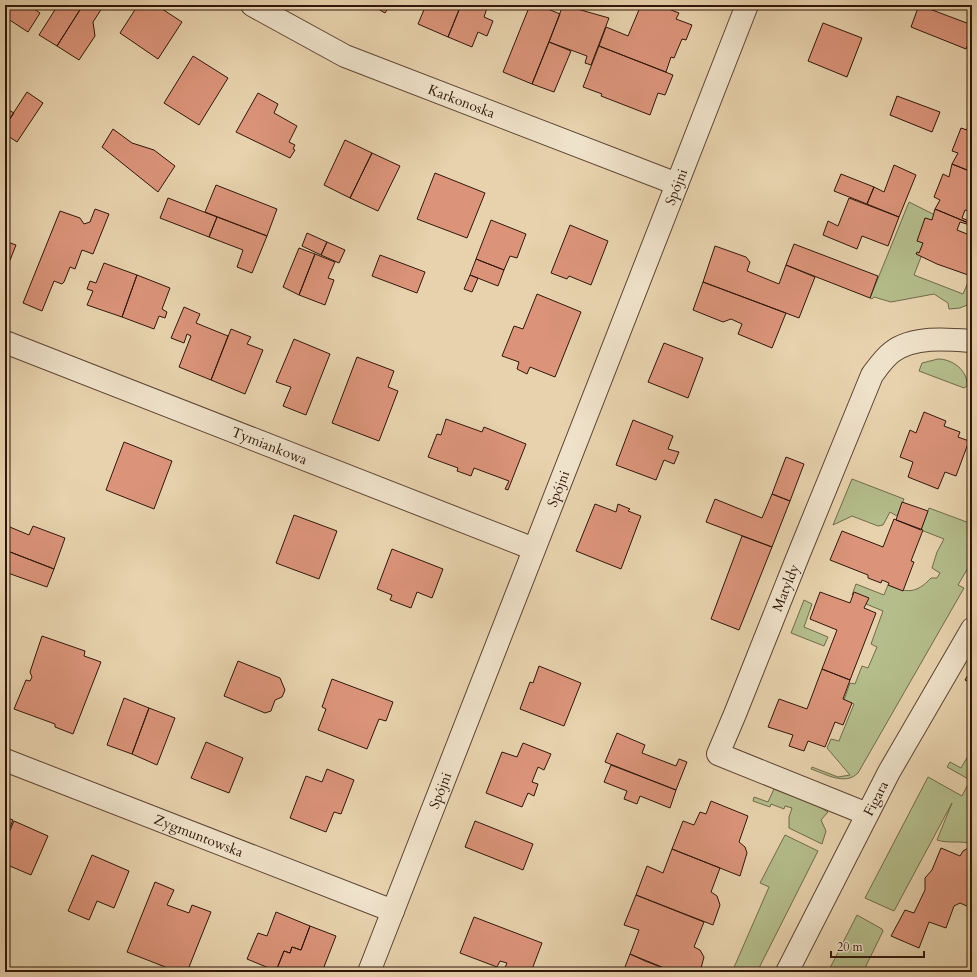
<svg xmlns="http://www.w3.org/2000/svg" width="977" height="977" viewBox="0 0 977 977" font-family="Cardo,serif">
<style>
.green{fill:#b4bd8b;stroke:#726a4b}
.building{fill:#db947a;stroke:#31160b}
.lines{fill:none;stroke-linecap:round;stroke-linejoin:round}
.minor-casing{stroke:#5e4534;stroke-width:24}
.minor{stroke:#efe2ca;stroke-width:22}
.labels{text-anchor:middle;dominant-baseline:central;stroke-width:3.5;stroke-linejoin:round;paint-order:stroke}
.street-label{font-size:14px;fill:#31160b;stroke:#efe2ca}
</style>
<rect width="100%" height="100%" fill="#e7d2ad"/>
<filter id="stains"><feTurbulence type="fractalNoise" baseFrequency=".005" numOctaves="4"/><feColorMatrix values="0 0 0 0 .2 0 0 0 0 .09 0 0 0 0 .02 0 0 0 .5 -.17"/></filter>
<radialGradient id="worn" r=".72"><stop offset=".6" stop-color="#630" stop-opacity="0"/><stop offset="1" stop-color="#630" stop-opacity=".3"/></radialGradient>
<path class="green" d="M909 202 937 216 914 275 963 294 969 280 972 285V303L960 308 949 309 948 303 934 294 891 302 874 297 872 299 870 298Z
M938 359C952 359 968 370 967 386L964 388 919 371 922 363Z
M852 479 904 499 897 516 890 512 883 525 878 526 852 516 833 525Z
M929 508 972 524V561L958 585 964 588 858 773C845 786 826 774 811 769L812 767 838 777 850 775 827 748 831 739 839 741 854 704 844 700 850 683 855 684 862 666 868 668 877 647 871 644 883 611 866 604 867 601 852 595 856 584 884 595 888 585C907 593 916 594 931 578H937L940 573 932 568 937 552 944 539 921 530Z
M804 600 812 604 804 627 828 637 824 646 791 633Z
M972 749V844C961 840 949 844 937 840L952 803 894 911 865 898 928 777 962 796 970 780 947 767 950 762 961 768Z
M774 789 813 803 828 812 821 820 826 831 822 844 789 828V817L792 808 785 806 784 809 771 804 770 807 753 801 754 797 768 802Z
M785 835 818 851 757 972H732L769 887 760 883Z
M857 915 882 929 883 931 863 972H828Z"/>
<path class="building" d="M5 5H28L40 13 28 32 5 17Z
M58 5H83L57 46 39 35Z
M83 5H104L93 22 95 36 79 60 57 46Z
M138 5H156L182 22 158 59 120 33Z
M371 5H390L385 13Z
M426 5H461L448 37 418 24Z
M461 5H488L484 17 493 21 487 36 478 32 472 47 448 37Z
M530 5H538L560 14 532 84 503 72Z
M563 5 609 18 591 65 585 63 587 56 549 42Z
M641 5H658L679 13 676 19 692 25 686 40 682 39 674 58 671 57 666 72 599 46 606 27 628 36Z
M919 5 972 25V33L966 49 911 27Z
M823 23 862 38 847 77 808 61Z
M549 42 571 51 554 92 532 84Z
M599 46 673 75 665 95 658 93 650 115 601 96 602 94 583 87Z
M193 56 228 78 199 125 164 103Z
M27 92 43 103 17 142 5 134V126Z
M258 93 278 104 274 113 297 126 289 142 295 145 293 149 295 150 290 158 236 132Z
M897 96 940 112 932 132 890 115Z
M972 99V109L969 108Z
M5 108 14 113 5 126Z
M969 120 972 121V172L952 164 958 153 952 151 961 128 967 130Z
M113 129 132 143 154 150 175 166 158 192 102 147Z
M345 140 372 153 350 198 324 185Z
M372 153 400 166 378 211 350 198Z
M952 164 972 172V212L965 210 962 218 971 222V224L935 209 940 200 934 197 943 174 949 177Z
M894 165 916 175 899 217 867 204 874 187 884 192Z
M435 173 485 193 467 238 417 219Z
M841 174 874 187 867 204 834 191Z
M216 185 277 209 267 236 205 212Z
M168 198 217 217 209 237 160 218Z
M849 198 899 217 888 246 862 236 857 249 823 235 828 221 838 226Z
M95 209 109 214 93 254 82 250 75 269 70 267 64 282 62 284 54 281 42 311 23 303 60 211 80 218 84 224 90 222Z
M935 209 971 224 970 225 960 222 957 230 972 236 971 276 937 264 916 254 917 252 919 253 923 243 917 241 925 218 932 220Z
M217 217 267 236 252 273 237 267 243 250 209 237Z
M491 220 526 234 517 258 510 256 504 270 476 259Z
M570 225 608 241 591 285 569 276 567 279 551 273Z
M307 233 327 242 321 255 302 246Z
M5 241 16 245 5 273Z
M327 242 345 250 339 263 321 255Z
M794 244 878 276 870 298 786 265Z
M715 246 746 257 750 262 747 271 779 284 786 265 815 277 799 318 703 282Z
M299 248 315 254 299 295 283 287Z
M315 254 335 262 328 278 334 280 325 305 299 295Z
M380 255 425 272 417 293 372 276Z
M476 259 504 270 498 286 470 275Z
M104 263 137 275 122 317 87 305 93 291 87 289 90 281 96 283Z
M137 275 170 288 162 309 167 312 165 318 159 316 154 329 122 317Z
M470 275 478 278 472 292 464 289Z
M703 282 786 313 772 348 738 334 742 324 731 319 723 322 693 310Z
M537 294 581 312 555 377 530 367 527 374 517 369 519 362 502 356 514 326 523 329Z
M184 307 200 314 196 323 228 336 211 380 179 367 191 336 187 334 184 343 171 338Z
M231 329 251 337 247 344 263 350 245 394 211 380Z
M294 339 330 354 306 415 283 406 291 387 276 382Z
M664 343 703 358 688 398 648 382Z
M357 357 394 371 388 387 398 391 379 441 332 423Z
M924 412 946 421 944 426 960 432 958 437 969 441 956 476 945 472 938 489 908 477 913 462 900 457 910 430 916 433Z
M446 419 482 432 484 427 526 444 508 490 505 489 509 481 474 468 471 476 457 471 458 468 428 457 437 434 441 435Z
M633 420 673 436 668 449 679 452 674 464 664 460 656 480 616 465Z
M124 442 172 461 154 509 106 490Z
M786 457 804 464 790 501 772 494Z
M772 494 790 501 772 547 706 522 715 499 762 518Z
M902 502 928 511 921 530 896 520Z
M595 504 616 512 618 504 630 509 628 511 641 516 621 569 576 551Z
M294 515 337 531 319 579 276 563Z
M894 519 923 530 911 561 914 562 903 591 888 585 889 583 882 580 881 583 868 578V575L830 560 842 531 883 547Z
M5 525 29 535 33 526 65 538 54 569 5 550Z
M742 536 772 547 739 630 711 619Z
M392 549 443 569 432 598 417 592 411 608 390 600 392 595 377 589Z
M5 550 54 569 47 587 5 572Z
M820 592 850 603 854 592 869 598 864 608 876 613 850 680 822 669 837 630 810 619Z
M42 636 85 651 84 656 101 662 73 734 55 727V724L14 709 26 680 30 681 32 677 30 672Z
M238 661 280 678 285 690 282 697 275 700 271 711 265 713 224 696Z
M539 666 581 683 564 726 520 709 530 682 533 683Z
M972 668V684L965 680Z
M822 669 850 680 843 699 852 703 843 725 835 722 825 747 808 741 804 751 789 746 793 735 768 727 779 699 807 709Z
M332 679 393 702 386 721 379 719 367 749 318 730 326 709 322 707Z
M124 698 149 708 132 754 107 745Z
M149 708 175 718 157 765 132 754Z
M617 733 645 745 642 753 676 766 679 759 687 762 676 790 605 762Z
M206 742 243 758 229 793 191 778Z
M523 743 551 754 544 770 538 767 532 782 538 784 534 796 528 793 522 807 486 793 502 752 517 757Z
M611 765 676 790 670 808 640 796 637 804 624 799 627 791 604 782Z
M327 769 354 780 341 814 334 812 326 832 290 818 306 776 322 782Z
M711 801 748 816 739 842 745 847 747 853 740 876 672 849 683 821 694 825 700 812 706 814Z
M5 817 13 820 5 839Z
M14 821 48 836 31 875 5 864V842Z
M475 821 533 844 523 870 465 847Z
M970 847 972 848V898L969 907 960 903 954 906 946 928 929 922 919 948 891 936 905 910 914 913 925 890V878L932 870 941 848 960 856 963 851Z
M672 849 720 868 711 892 717 896 720 905 713 925 636 895 647 866 663 873Z
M92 855 129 871 114 908 97 901 89 920 68 911Z
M155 882 174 890 167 905 189 913 192 905 211 912 187 972H178L127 952Z
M636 895 704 922 694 947 700 950 704 957 700 972H674L630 954 639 930 624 925Z
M276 912 310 926 301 950 292 947 290 953 284 951 276 971 247 959 258 933 267 936Z
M474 917 542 943 531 972H510L504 970 507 963 500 961 497 967 460 953Z
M310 926 336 936 322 972 276 971 284 951 290 953 292 947 301 950Z
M630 954 645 961 674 972H623Z"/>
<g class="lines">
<g class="minor-casing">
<g id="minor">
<path id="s1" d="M252 5 345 56 677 184"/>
<path id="s2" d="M5 342 534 549"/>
<path id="s3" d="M5 760 393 911"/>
<path id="s4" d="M867 814 718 754 735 714 798 556 872 375C878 367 884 358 892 352 913 336 947 339 971 341"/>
<path id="s5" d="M369 972 747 5"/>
<path id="s6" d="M787 972 889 772 972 629"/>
</g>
</g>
<use href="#minor" class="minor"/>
</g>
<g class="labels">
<g class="street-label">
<text stroke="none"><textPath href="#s1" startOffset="231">Karkonoska</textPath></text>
<text stroke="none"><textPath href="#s5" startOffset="843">Spójni</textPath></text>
<text stroke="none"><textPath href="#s2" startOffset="284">Tymiankowa</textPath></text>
<text stroke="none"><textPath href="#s5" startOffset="519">Spójni</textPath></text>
<text stroke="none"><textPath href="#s4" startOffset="340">Matyldy</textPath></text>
<text stroke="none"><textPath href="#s5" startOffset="195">Spójni</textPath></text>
<text stroke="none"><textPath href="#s6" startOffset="195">Figara</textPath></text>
<text stroke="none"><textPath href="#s3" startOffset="208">Zygmuntowska</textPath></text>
</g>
</g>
<rect width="977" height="977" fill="none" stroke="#e7d2ad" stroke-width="20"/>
<rect x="6" y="6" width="965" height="965" fill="none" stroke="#31160b" stroke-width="2"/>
<rect x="10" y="10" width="957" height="957" fill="none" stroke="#31160b"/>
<path d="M831 951v6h93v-6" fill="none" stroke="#31160b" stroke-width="2"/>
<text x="837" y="951" font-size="12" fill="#31160b" stroke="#efe2ca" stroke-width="3" paint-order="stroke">20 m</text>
<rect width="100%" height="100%" filter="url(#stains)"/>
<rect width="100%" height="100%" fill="url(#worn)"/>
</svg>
